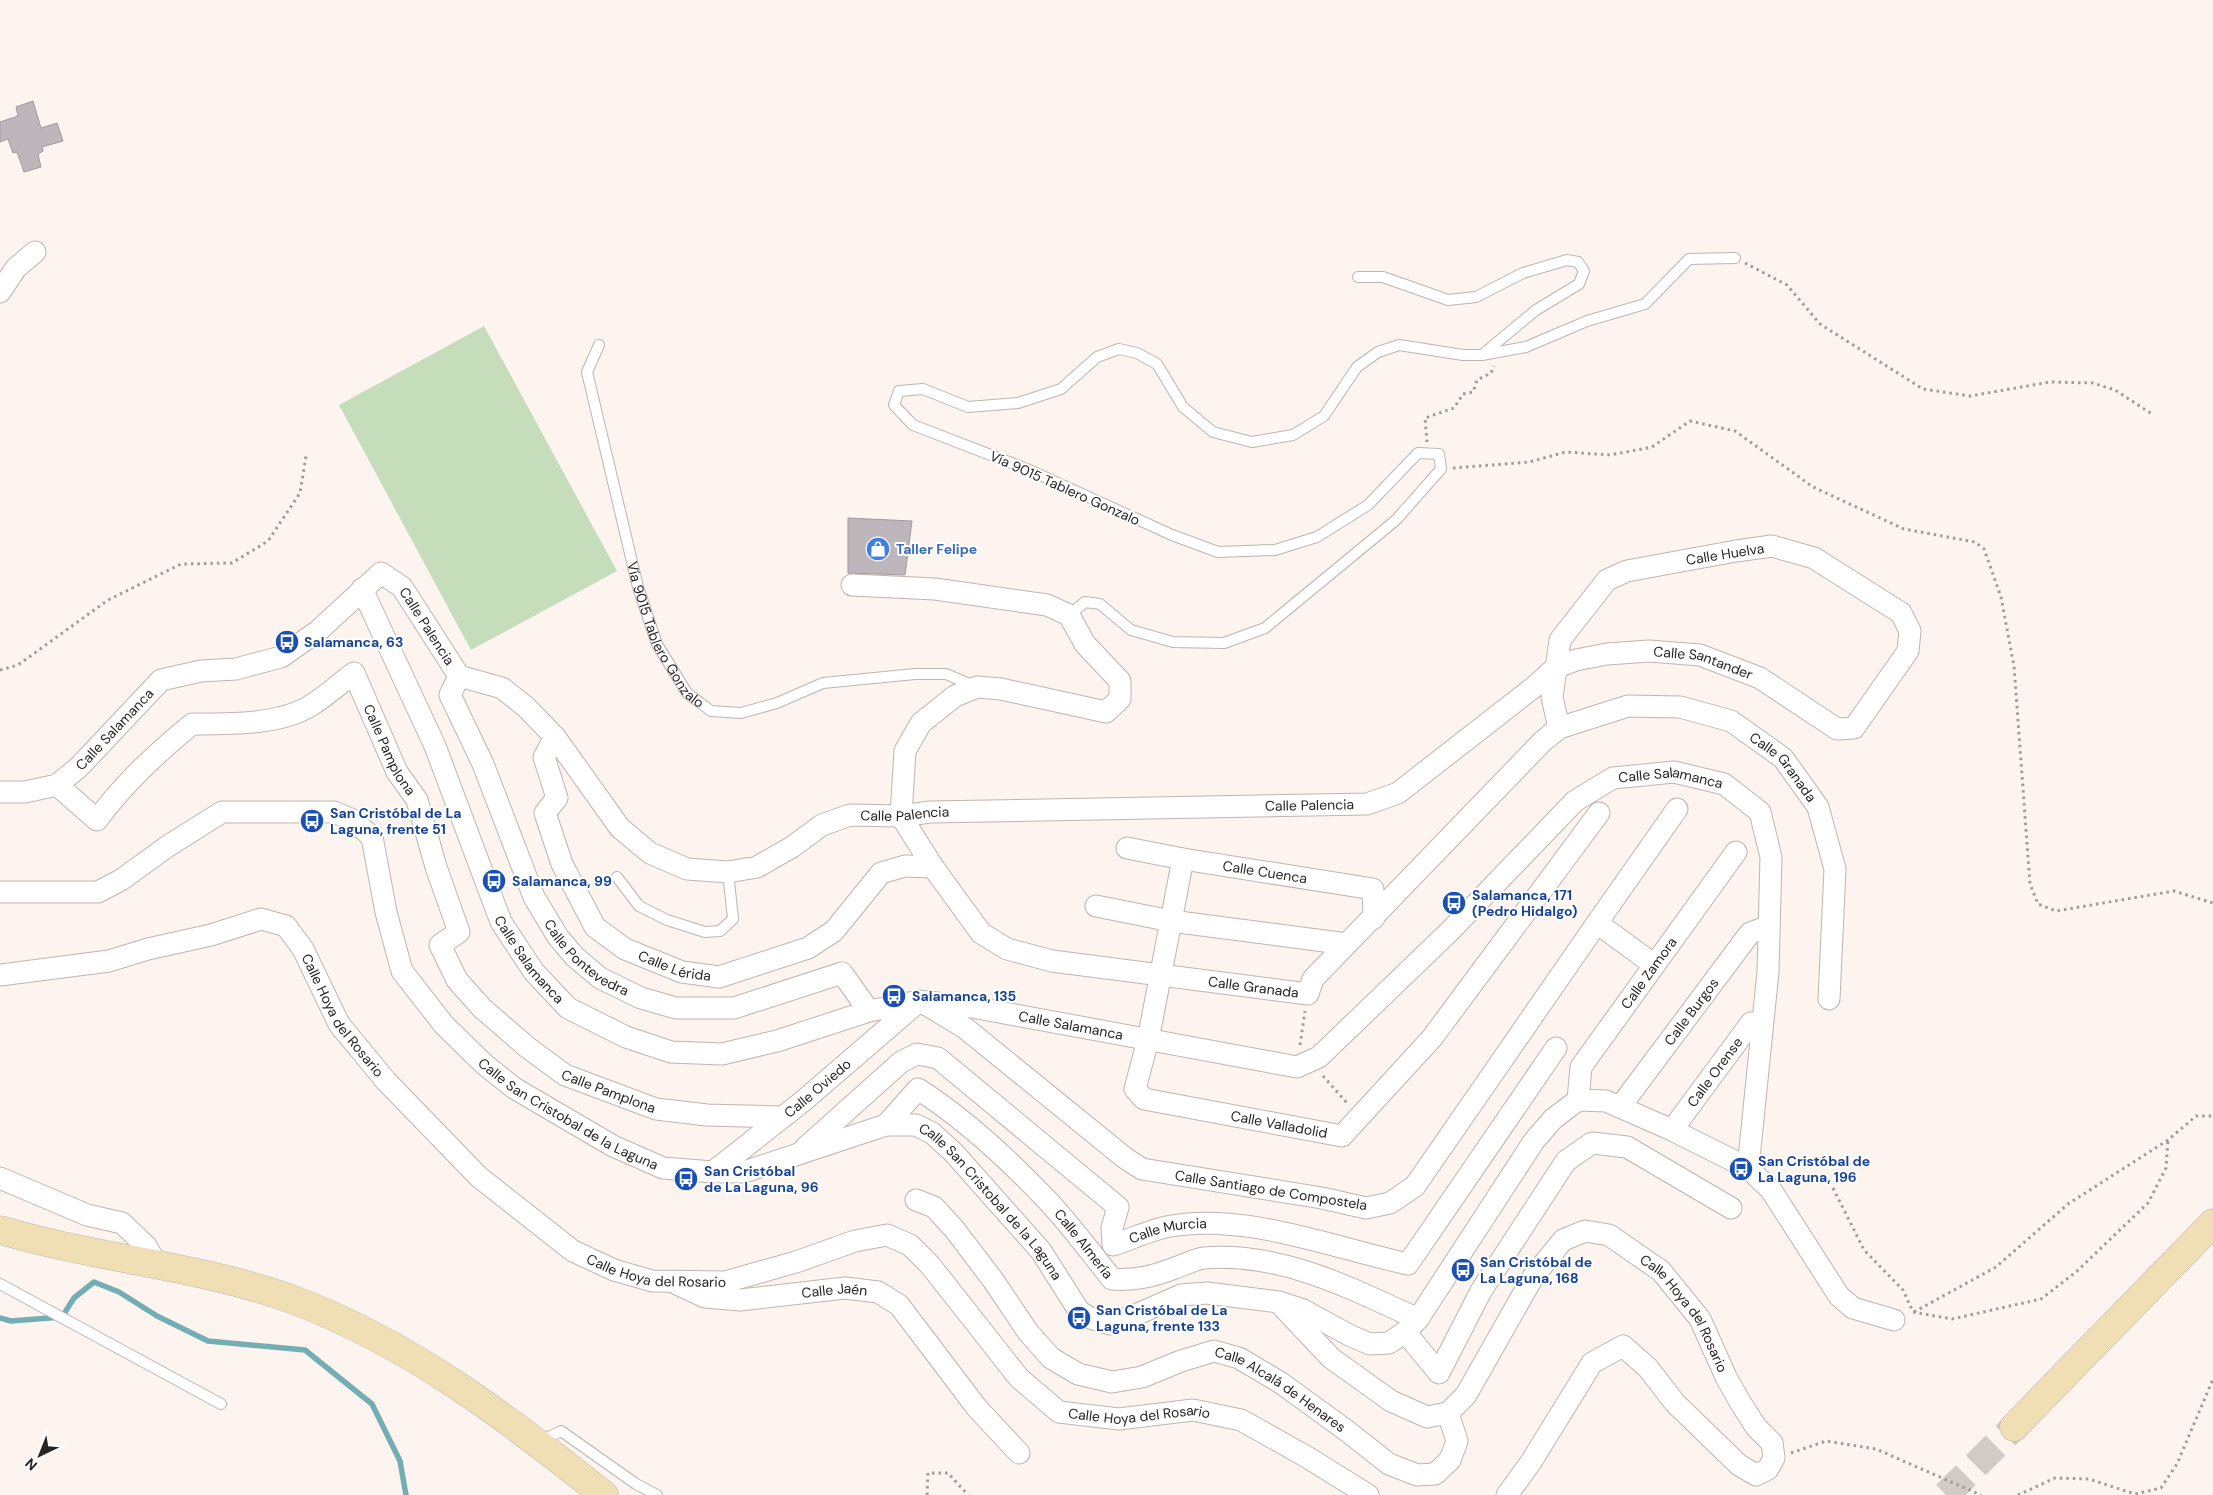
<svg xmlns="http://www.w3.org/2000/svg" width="2213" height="1495" viewBox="0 0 2213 1495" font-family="'DM Sans',sans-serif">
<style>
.park{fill:#c5ddbb}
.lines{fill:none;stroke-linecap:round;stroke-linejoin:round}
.stream{stroke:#73aeb5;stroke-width:5.5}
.building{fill:#bfb6bb;stroke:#a1999e}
.secondary-tunnel{stroke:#d2cac6;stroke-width:28;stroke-dasharray:28 14;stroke-linecap:butt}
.lane-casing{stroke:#beb5b0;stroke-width:12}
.street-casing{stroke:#beb5b0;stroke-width:23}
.secondary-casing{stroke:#beb5b0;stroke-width:29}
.path{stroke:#a29b98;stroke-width:3;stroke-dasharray:2.5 4;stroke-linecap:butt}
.lane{stroke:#fff;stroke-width:10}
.street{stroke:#fff;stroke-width:21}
.secondary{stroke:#f0deb4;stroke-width:28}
.labels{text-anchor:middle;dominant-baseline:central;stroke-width:4;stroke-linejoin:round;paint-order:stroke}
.street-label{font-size:14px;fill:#282423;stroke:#fff}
.shop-label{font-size:14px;font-weight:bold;fill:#366cbe;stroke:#fff;text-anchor:start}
.transit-label{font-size:14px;font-weight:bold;fill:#164399;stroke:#fff;text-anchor:start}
</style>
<rect width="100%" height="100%" fill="#fdf4ef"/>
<path class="park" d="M484 326 617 571 471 650 339 405Z"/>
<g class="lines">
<path class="stream" d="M0 1318 11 1321 62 1317 74 1298 94 1282 119 1292 157 1316 208 1341 305 1350 372 1404 400 1461 406 1495"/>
</g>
<path class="building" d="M33 101 41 128 57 123 63 141 42 147 43 151 38 154 41 167 24 172 17 152 13 153 8 139 0 142V122L18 116 16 107Z
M848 518 912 521 905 575 848 573Z"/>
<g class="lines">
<path class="secondary-tunnel" d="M1946 1495 2014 1427"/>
<g class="lane-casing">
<g id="lane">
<path d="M1358 277H1383L1448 300 1476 297 1523 273 1567 260 1578 262 1584 271 1579 284 1536 310 1483 354"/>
<path id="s1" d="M599 345 587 372 638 587 657 644 687 693 711 711 741 713 777 703 823 683 915 674H946L974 686"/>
<path d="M1069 615 1085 602 1100 604 1131 630 1173 642 1224 643 1265 628 1396 520 1441 469 1439 454 1418 453 1368 505 1317 537 1275 550 1218 552 1172 535 1027 469 913 425 894 405 899 391 923 389 968 407 1018 403 1061 389 1097 357 1119 349 1137 353 1157 364 1183 407 1213 432 1252 442 1293 435 1324 416 1357 367 1378 352 1399 345 1463 355H1482L1526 347 1587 321 1645 304 1689 259 1735 258"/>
<path d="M617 877 639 906 667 920 705 932 720 931 733 919 728 872"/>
<path d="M0 1284 221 1404"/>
<path d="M539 1442 561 1431 636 1484 657 1495"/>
</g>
</g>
<g class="street-casing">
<g id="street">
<path d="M0 292 16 268 35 252"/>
<path d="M852 585 935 589 1047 605 1069 615 1085 644 1120 681V699L1106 712 1001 689 977 687 955 696 921 723 905 751 901 816"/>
<path id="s2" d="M362 589 435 746 501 922 534 972 568 1008 626 1037 671 1052 722 1054 777 1041 869 1011 919 1001 972 1007 1297 1067 1319 1057 1450 931 1575 801 1613 778 1674 772 1724 784 1760 812 1771 857 1768 972 1748 1168"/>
<path id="s3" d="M459 676 450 695 483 764 534 897 558 937 575 957 600 978 641 998 676 1008H734L842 973 869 1011"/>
<path id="s4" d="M555 737 544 757 557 798 545 813 562 864 595 927 625 949 682 972 719 977 808 948 834 931 881 873 905 866 933 867"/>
<path id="s5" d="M57 785 97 820C124 783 157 753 192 724 228 724 279 725 310 706 325 697 339 684 354 673L397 772 417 800 436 867 459 932 440 945 457 980 482 1008 527 1047 565 1075 656 1109 707 1115 783 1117"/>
<path id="s6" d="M0 792H25L57 785 79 767 161 680 201 671 236 669 281 657 318 631 381 573 402 587 459 676 502 688 526 707 555 737 620 828 650 853 687 869 728 872 757 867 792 847 822 825 850 815 901 816 930 812 1367 804 1398 793 1534 687 1555 668 1576 660 1607 654 1649 651 1700 655 1760 678 1837 729 1854 728 1908 651 1910 631 1901 613 1814 558 1772 546 1736 551 1627 571 1607 580 1560 640 1552 697 1559 728"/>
<path id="s7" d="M901 816 933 867 981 933 1007 949 1052 961 1308 994 1313 979 1543 741 1559 728 1628 706 1680 707 1731 721 1783 758 1818 807 1835 869 1829 999"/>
<path id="s8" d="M1127 848 1183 859 1373 889 1374 918"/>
<path id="s9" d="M1183 859 1148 1040 1135 1089 1144 1099 1342 1136 1432 1038 1599 813"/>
<path id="s10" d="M0 892H98L121 880 168 846 222 812H334L353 820 372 837 386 912 402 971 444 1025 484 1064 514 1088 613 1146 663 1168 713 1172H744L886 1125H916L932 1133 953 1152 1041 1251 1079 1311 1090 1318 1110 1324 1133 1316 1181 1295 1207 1293 1279 1302 1303 1310 1351 1336 1370 1344 1389 1343 1405 1332 1418 1319 1534 1141 1553 1119 1578 1100 1606 1101 1672 1130 1748 1168 1771 1190 1839 1296 1853 1308 1894 1320"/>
<path d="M1096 906 1171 921 1347 944"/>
<path d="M1597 923 1677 809"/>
<path id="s11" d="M0 975 109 961 148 949 211 935 261 919 286 926 303 949 339 1024 386 1081 479 1177 573 1251 614 1270 652 1281 725 1282 796 1262 855 1241 887 1235 910 1245 930 1265 1019 1378 1059 1412 1119 1419 1193 1410 1241 1420 1307 1457 1368 1495"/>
<path d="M927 1005 965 1028 1125 1158 1142 1169 1322 1198 1366 1208 1390 1203 1415 1186 1597 923 1653 964"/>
<path id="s12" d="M1578 1100 1581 1067 1736 852"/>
<path id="s13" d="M1620 1107 1750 933 1769 926"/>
<path id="s14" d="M886 1125 918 1089C965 1119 1007 1158 1046 1199 1070 1224 1090 1252 1112 1279 1135 1281 1154 1276 1175 1268 1184 1265 1195 1259 1204 1258 1282 1252 1350 1288 1418 1319"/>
<path id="s15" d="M1672 1130 1751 1023 1761 1024"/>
<path id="s16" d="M805 1148 901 1062 917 1054 938 1058 1118 1207 1112 1228 1113 1245C1132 1239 1152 1229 1171 1226 1247 1213 1334 1248 1408 1264L1556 1048"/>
<path id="s17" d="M713 1172 802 1102 917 1003"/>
<path d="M0 1178 87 1215 122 1223 146 1246 157 1265"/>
<path id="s18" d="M916 1200 934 1207 955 1230 993 1280 1028 1332 1051 1358 1078 1374 1112 1382 1142 1377 1181 1361 1214 1351 1239 1358 1281 1383 1347 1431 1389 1464 1417 1475 1435 1474 1450 1460 1457 1441 1448 1413"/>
<path id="s19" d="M677 1284 705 1297 740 1300 845 1288 878 1292 899 1305 977 1408 1019 1453"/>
<path id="s20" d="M1282 1306 1331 1358 1391 1401 1427 1417 1448 1413 1466 1395 1533 1277 1563 1240 1585 1231 1609 1235 1661 1271 1700 1319 1726 1377 1740 1402 1756 1427 1772 1443 1774 1458 1768 1469 1756 1475 1739 1465 1675 1403 1648 1368 1623 1346 1592 1363 1531 1462 1507 1495"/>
<path d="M1405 1332 1439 1373 1481 1291 1566 1161 1592 1143 1627 1147 1731 1208"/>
</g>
</g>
<g class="secondary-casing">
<path id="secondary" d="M0 1230C97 1259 199 1265 294 1300 409 1343 509 1419 604 1495
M2014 1427 2213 1223"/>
</g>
<path class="path" d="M1745 263 1787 285 1820 324 1923 389 1970 396 2050 382 2093 383 2115 390 2152 414
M1427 442 1425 418 1454 408 1463 394 1473 392 1477 380 1491 373 1494 366
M1453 468 1529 462 1566 452 1610 455 1652 447 1690 421 1735 431 1813 487 1904 529 1975 542 1984 549 2001 597 2014 666 2030 884 2038 904 2056 911 2174 891 2213 903
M0 670 18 665 108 600 181 564 232 563 268 541 300 493 306 456
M1300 1045 1305 1011
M1323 1076 1347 1103
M1833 1188 1864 1250 1903 1290 1913 1312 1952 1319 2041 1299 2076 1272 2148 1203 2166 1168 2168 1140
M1914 1312 1996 1267 2068 1204 2168 1140 2196 1116H2213
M1791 1453 1826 1441 1876 1449 1981 1495
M927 1495 928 1473H948L968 1495
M2018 1495 2055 1478 2089 1479 2135 1494 2161 1488 2177 1464 2213 1379"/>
<use href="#lane" class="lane"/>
<use href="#street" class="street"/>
<use href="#secondary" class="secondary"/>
</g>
<defs>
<g id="shop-disc" transform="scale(1.25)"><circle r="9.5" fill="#3f7fe0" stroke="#fff"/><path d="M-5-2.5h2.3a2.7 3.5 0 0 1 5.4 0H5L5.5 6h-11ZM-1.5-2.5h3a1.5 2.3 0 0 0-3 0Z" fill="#fff"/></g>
<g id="bus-disc" transform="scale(1.25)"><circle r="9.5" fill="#1a4fb4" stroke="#fff"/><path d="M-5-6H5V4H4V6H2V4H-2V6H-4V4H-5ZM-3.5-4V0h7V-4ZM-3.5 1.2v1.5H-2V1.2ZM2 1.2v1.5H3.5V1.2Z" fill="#fff"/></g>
</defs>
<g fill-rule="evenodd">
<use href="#shop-disc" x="878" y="549"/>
<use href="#bus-disc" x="287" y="642"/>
<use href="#bus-disc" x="312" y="821"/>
<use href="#bus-disc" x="494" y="881"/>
<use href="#bus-disc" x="1454" y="903"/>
<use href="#bus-disc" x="894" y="996"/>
<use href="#bus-disc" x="1741" y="1169"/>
<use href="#bus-disc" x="686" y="1179"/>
<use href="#bus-disc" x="1463" y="1270"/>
<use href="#bus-disc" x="1079" y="1318"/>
</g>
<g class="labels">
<g class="street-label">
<text transform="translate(1065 488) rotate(24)">Vía 9015 Tablero Gonzalo</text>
<text transform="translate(1725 554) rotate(-9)">Calle Huelva</text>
<text stroke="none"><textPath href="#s6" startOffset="531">Calle Palencia</textPath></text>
<text stroke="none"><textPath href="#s1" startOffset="306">Vía 9015 Tablero Gonzalo</textPath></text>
<text stroke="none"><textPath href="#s6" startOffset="1979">Calle Santander</textPath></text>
<text stroke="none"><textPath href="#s6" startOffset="138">Calle Salamanca</textPath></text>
<text stroke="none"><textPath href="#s5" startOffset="449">Calle Pamplona</textPath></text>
<text stroke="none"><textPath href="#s7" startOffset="1092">Calle Granada</textPath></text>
<text stroke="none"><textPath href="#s2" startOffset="1711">Calle Salamanca</textPath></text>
<text stroke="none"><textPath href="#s6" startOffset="1536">Calle Palencia</textPath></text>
<text stroke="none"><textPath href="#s6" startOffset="1131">Calle Palencia</textPath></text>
<text stroke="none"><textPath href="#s8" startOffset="140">Calle Cuenca</textPath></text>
<text stroke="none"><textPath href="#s3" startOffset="322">Calle Pontevedra</textPath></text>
<text stroke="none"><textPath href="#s2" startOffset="408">Calle Salamanca</textPath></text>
<text stroke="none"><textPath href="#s4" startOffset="300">Calle Lérida</textPath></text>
<text stroke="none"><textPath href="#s12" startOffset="149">Calle Zamora</textPath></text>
<text stroke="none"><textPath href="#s7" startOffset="422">Calle Granada</textPath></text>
<text stroke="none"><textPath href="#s13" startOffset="119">Calle Burgos</textPath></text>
<text stroke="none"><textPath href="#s11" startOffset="400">Calle Hoya del Rosario</textPath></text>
<text stroke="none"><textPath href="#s2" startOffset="992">Calle Salamanca</textPath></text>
<text stroke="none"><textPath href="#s15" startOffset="72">Calle Orense</textPath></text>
<text stroke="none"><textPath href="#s17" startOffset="134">Calle Oviedo</textPath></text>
<text stroke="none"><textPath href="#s5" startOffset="898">Calle Pamplona</textPath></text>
<text stroke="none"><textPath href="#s10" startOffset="764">Calle San Cristobal de la Laguna</textPath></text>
<text stroke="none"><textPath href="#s9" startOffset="386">Calle Valladolid</textPath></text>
<text transform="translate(1271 1190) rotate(9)">Calle Santiago de Compostela</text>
<text stroke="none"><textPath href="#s10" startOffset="1242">Calle San Cristobal de la Laguna</textPath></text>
<text stroke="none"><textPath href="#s16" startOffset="498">Calle Murcia</textPath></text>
<text stroke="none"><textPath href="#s14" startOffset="276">Calle Almería</textPath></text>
<text stroke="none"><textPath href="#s11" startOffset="820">Calle Hoya del Rosario</textPath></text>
<text stroke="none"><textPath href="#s19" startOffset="161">Calle Jaén</textPath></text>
<text stroke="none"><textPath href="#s20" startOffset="574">Calle Hoya del Rosario</textPath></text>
<text stroke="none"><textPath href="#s18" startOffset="461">Calle Alcalá de Henares</textPath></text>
<text stroke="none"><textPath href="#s11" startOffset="1390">Calle Hoya del Rosario</textPath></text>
</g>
<g class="shop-label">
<text x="896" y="549">Taller Felipe</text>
</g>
<g class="transit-label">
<text x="304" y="642">Salamanca, 63</text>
<text x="330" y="813">San Cristóbal de La<tspan x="330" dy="16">Laguna, frente 51</tspan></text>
<text x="512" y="881">Salamanca, 99</text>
<text x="1472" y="895">Salamanca, 171<tspan x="1472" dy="16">(Pedro Hidalgo)</tspan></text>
<text x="912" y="996">Salamanca, 135</text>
<text x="1758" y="1161">San Cristóbal de<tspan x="1758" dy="16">La Laguna, 196</tspan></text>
<text x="704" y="1171">San Cristóbal<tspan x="704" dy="16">de La Laguna, 96</tspan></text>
<text x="1480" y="1262">San Cristóbal de<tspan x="1480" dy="16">La Laguna, 168</tspan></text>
<text x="1096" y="1310">San Cristóbal de La<tspan x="1096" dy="16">Laguna, frente 133</tspan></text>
</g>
</g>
<g transform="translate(40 1455) rotate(223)" stroke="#ffffff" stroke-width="4" paint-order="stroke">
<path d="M0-4L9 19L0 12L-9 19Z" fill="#282423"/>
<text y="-8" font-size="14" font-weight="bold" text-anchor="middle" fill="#282423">N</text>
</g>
</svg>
